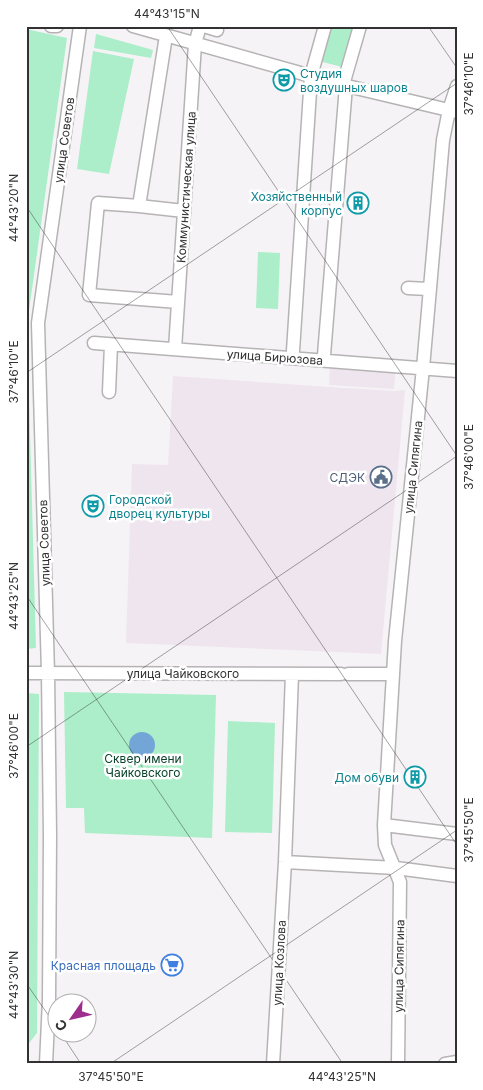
<svg xmlns="http://www.w3.org/2000/svg" width="483" height="1090" viewBox="0 0 483 1090" font-family="Inter,sans-serif">
<style>
.built{fill:#efe5ee}
.green{fill:#abeec9}
.water{fill:#74a5d7}
.lines{fill:none;stroke-linecap:round;stroke-linejoin:round}
.minor-casing{stroke:#b6b3b5;stroke-width:15}
.minor{stroke:#fff;stroke-width:12}
.ticks{fill:none;stroke:#333233;stroke-width:1;stroke-opacity:0.45}
.labels{text-anchor:middle;dominant-baseline:central;stroke-width:5;stroke-linejoin:round;paint-order:stroke}
.culture-label{font-size:12px;fill:#0d838f;stroke:#fff;text-anchor:start}
.street-label{font-size:12px;fill:#333233;stroke:#fff}
.service-label{font-size:12px;fill:#4e5e75;stroke:#fff;text-anchor:end}
.park-label{font-size:12px;fill:#09432a;stroke:#fff}
.shop-label{font-size:12px;fill:#366cbe;stroke:#fff;text-anchor:end}
.neatline{fill:none;stroke:#333233;stroke-width:2}
.ticks-label{font-size:12px;text-anchor:middle;fill:#333233}
</style>
<rect width="100%" height="100%" fill="#f6f3f6"/>
<path class="built" d="M330 361 396 366 394 389 329 385Z
M173 376 329 387 394 391 405 390 381 654 126 643 132 464 168 465Z"/>
<path class="green" d="M329 26H353L342 67 319 61Z
M26 29 67 38 27 325 36 648 26 649Z
M96 34 153 50 151 58 94 48Z
M93 51 134 59 109 174 77 169Z
M258 252 280 253 278 309 256 308Z
M64 692 216 695 212 838 85 833 84 808H66Z
M26 693 39 694 37 1033 26 1047Z
M228 721 275 723 272 833 225 832Z"/>
<path class="water" d="M129 745a13 13 0 1 1 26 0a13 13 0 1 1-26 0Z"/>
<g class="lines">
<g class="minor-casing">
<path id="minor" d="M51 26H57
M133 26 343 85 457 112
M204 26 217 30
M166 36 139 206 184 211
M343 85 360 26
M139 206 98 203 89 295 178 302
M408 288 429 289
M94 343 457 371
M175 349 195 44 200 26
M293 351 311 76 325 26
M324 355 346 86
M109 392 111 345
M26 673 341 674
M348 674H392
M384 825 457 834
M285 862 396 868 457 876
M46 1064 49 1000 50 835 48 673 38 323 80 26
M273 1064 285 862 292 674
M398 1064 400 882 385 845 384 825 395 641 423 368 443 140 449 110 457 86
M445 1064 457 1062"/>
</g>
<use href="#minor" class="minor"/>
</g>
<path class="ticks" d="M167 26 457 456M428 26 457 68M26 206 457 845M26 373 457 83M26 595 343 1064M26 747 457 456M26 983 58 1029M60 1032 81 1064M110 1064 457 830"/>
<defs>
<g id="theatre-ring" transform="scale(1.125)"><circle r="9.5" fill="#fff" stroke="#0f9aa8" stroke-width="1.5"/><path d="M-5-5.5Q0-4 5-5.5V0Q5 5 0 6Q-5 5-5 0ZM-3.3-2.5H-1v1.5H-3.3ZM1-2.5H3.3v1.5H1ZM-2.8 1Q0 5.5 2.8 1Z" fill="#0f9aa8"/></g>
<g id="building-ring" transform="scale(1.125)"><circle r="9.5" fill="#fff" stroke="#0f9aa8" stroke-width="1.5"/><path d="M-4-6H4V6H1V3H-1V6H-4ZM-2.5-4.3h1.7v1.8h-1.7ZM.8-4.3h1.7v1.8H.8ZM-2.5-1h1.7V.8h-1.7ZM.8-1h1.7V.8H.8Z" fill="#0f9aa8"/></g>
<g id="civic-ring" transform="scale(1.125)"><circle r="9.5" fill="#fff" stroke="#5c6f8a" stroke-width="1.5"/><path d="M-.6-6.5H3V-4.5H.6V-3L4-1V1h2V6H-6V1h2V-1L-.6-3ZM-1.2 2.5V6h2.4V2.5Z" fill="#5c6f8a"/></g>
<g id="supermarket-ring" transform="scale(1.125)"><circle r="9.5" fill="#fff" stroke="#3f7fe0" stroke-width="1.5"/><path d="M-6-5.5h2.5l.6 2H6L4.5 2H-2.5L-4.4-4H-6ZM-1.5 3.2a1.3 1.3 0 1 0 .1 0ZM3 3.2a1.3 1.3 0 1 0 .1 0Z" fill="#3f7fe0"/></g>
</defs>
<g fill-rule="evenodd">
<use href="#theatre-ring" x="284" y="80"/>
<use href="#building-ring" x="358" y="203"/>
<use href="#civic-ring" x="381" y="477"/>
<use href="#theatre-ring" x="93" y="506"/>
<use href="#building-ring" x="415" y="777"/>
<use href="#supermarket-ring" x="172" y="965"/>
</g>
<g class="labels">
<g class="culture-label">
<text x="300" y="73">Студия<tspan x="300" dy="14">воздушных шаров</tspan></text>
<text x="342" y="196" text-anchor="end">Хозяйственный<tspan x="342" dy="14">корпус</tspan></text>
<text x="109" y="499">Городской<tspan x="109" dy="14">дворец культуры</tspan></text>
<text x="399" y="777" text-anchor="end">Дом обуви</text>
</g>
<g class="street-label">
<text transform="translate(64 140) rotate(-82)">улица Советов</text>
<text transform="translate(186 187) rotate(-86)">Коммунистическая улица</text>
<text transform="translate(275 357) rotate(4)">улица Бирюзова</text>
<text transform="translate(413 467) rotate(-84)">улица Сипягина</text>
<text transform="translate(44 543) rotate(-92)">улица Советов</text>
<text x="183" y="673">улица Чайковского</text>
<text transform="translate(279 963) rotate(-87)">улица Козлова</text>
<text transform="translate(399 966) rotate(-89)">улица Сипягина</text>
</g>
<g class="service-label">
<text x="365" y="477">СДЭК</text>
</g>
<g class="park-label">
<text x="143" y="758">Сквер имени<tspan x="143" dy="14">Чайковского</tspan></text>
</g>
<g class="shop-label">
<text x="156" y="965">Красная площадь</text>
</g>
</g>
<rect width="483" height="1090" fill="none" stroke="#ffffff" stroke-width="55"/>
<g transform="translate(72 1018) rotate(236)"><circle r="24" fill="#ffffff" stroke="#adadad"/>
<path d="M0-4L9 19L0 12L-9 19Z" fill="#9d2e8d"/>
<text y="-8" font-size="14" font-weight="bold" text-anchor="middle" fill="#333233">С</text>
</g>
<rect x="28" y="28" width="428" height="1034" class="neatline"/>
<g class="ticks-label">
<text x="167" y="18">44°43'15"N</text>
<text transform="translate(469 84) rotate(-90)" y="4">37°46'10"E</text>
<text transform="translate(14 208) rotate(-90)" y="4">44°43'20"N</text>
<text transform="translate(14 372) rotate(-90)" y="4">37°46'10"E</text>
<text transform="translate(469 457) rotate(-90)" y="4">37°46'00"E</text>
<text transform="translate(14 596) rotate(-90)" y="4">44°43'25"N</text>
<text transform="translate(14 746) rotate(-90)" y="4">37°46'00"E</text>
<text transform="translate(469 830) rotate(-90)" y="4">37°45'50"E</text>
<text transform="translate(14 985) rotate(-90)" y="4">44°43'30"N</text>
<text x="111" y="1081">37°45'50"E</text>
<text x="342" y="1081">44°43'25"N</text>
</g>
</svg>
